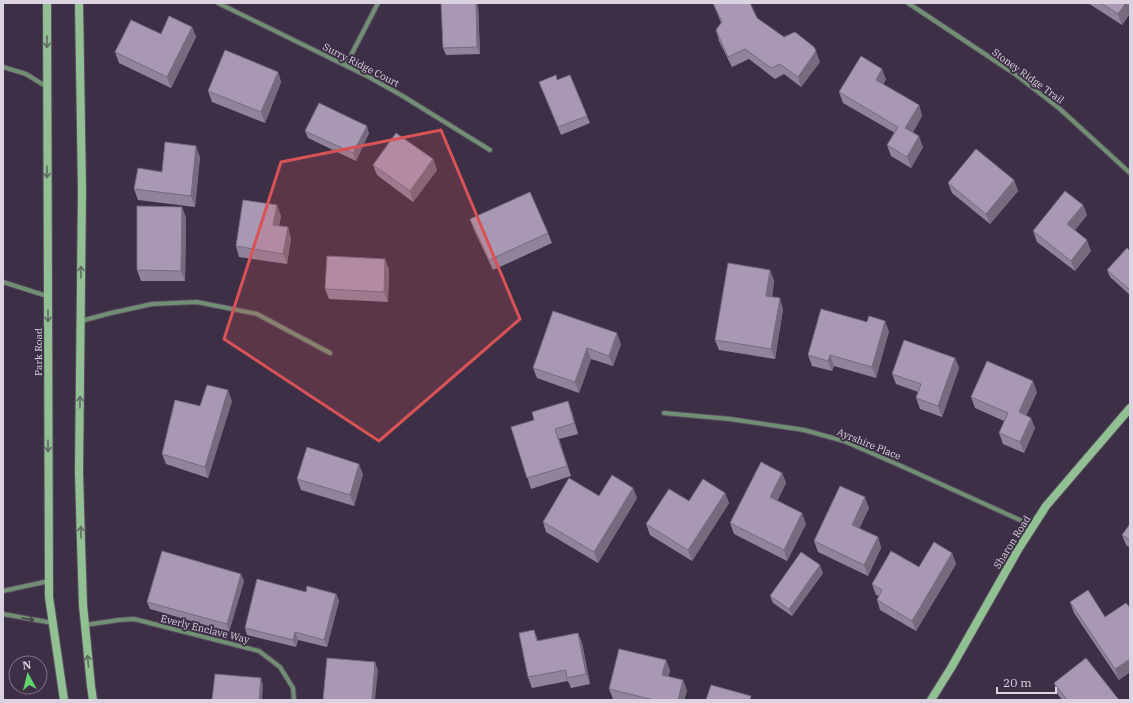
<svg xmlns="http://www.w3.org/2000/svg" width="1133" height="703" viewBox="0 0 1133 703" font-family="'IBM Plex Serif',serif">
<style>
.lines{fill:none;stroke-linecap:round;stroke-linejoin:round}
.street-casing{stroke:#5a4d62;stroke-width:6}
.secondary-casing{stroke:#5a4d62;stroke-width:10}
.street{stroke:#718f72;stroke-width:4}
.secondary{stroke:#91c192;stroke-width:8}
.wall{fill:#91839b}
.shaded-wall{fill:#766a7e}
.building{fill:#a998b4;stroke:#766a7e}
.oneway{stroke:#5f6964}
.oneway2{stroke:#47424f}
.marked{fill:#d85356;fill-opacity:0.2;stroke:#d85356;stroke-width:3;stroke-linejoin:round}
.labels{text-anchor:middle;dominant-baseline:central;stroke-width:4;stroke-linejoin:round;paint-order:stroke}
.street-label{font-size:10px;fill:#dcd3e2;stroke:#3d2f46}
</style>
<rect width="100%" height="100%" fill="#3d2f46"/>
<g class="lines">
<g class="street-casing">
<path id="street" d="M218 3 367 76 401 95 490 150
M908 3 1015 74 1060 109 1130 173
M346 65 378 3
M3 67 26 74 47 87
M3 282 47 296
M81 321 111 313 152 304 197 302 257 314 330 353
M664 413 730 419 804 430 844 441 899 465 1033 526
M3 591 49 581
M3 614 53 623
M85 625 119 620 134 619 259 651 280 667 293 688 294 700"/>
</g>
<g class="secondary-casing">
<path id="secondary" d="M47 3 49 597 64 700
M79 3 82 190 79 472 81 543 83 605 91 686 93 700
M931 700 951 668 1019 548 1046 506 1130 408"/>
</g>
<use href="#street" class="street"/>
<use href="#secondary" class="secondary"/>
</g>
<path class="wall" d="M713 3H750L757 18 784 37 820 62 801 87 784 74 775 79 749 59 732 67 719 41 716 30 721 23Z
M1088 3H1130V13L1122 25Z
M478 5 480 54 446 55 443 48Z
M192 27 196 37 171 88 119 63 115 52 161 34Z
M278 72 281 82 265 123 212 102 208 91Z
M886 79 883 84 919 105 922 116 913 132 923 147 911 168 891 156 887 145 895 133 843 103 839 92Z
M557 80 587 116 590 123 561 135 539 82Z
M305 131 369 133 356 161 308 138Z
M200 157 195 207 138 200 134 189 162 172Z
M433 159 437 170 413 202 377 175 373 165Z
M1014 180 1018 191 990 224 952 193 948 183Z
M1083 205 1087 215 1075 230 1091 251 1075 271 1037 242 1033 231Z
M281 216 279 226 291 238 287 264 239 257 236 246Z
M186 217 185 281H141L137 270Z
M470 219 548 233 552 243 493 270 474 230Z
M1130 251V295L1110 277 1107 270Z
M389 269 388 302 329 299 325 289Z
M770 270 774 281 772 297 783 309 775 359 719 350 715 340Z
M553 311 621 344 613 366 591 359 579 393 537 378 533 368Z
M867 322 889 331 876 378 834 366 832 371 812 366 808 355Z
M955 358 959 368 942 417 920 409 916 398 918 392 896 384 892 374Z
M1037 392 1026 416 1035 428 1024 453 1003 444 999 433 1004 421 975 408 971 397Z
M232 401 208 478 166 464 162 454 200 406Z
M572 412 578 434 559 439 571 476 531 489 511 427Z
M782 473 786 483 777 501 806 524 787 561 734 534 730 523Z
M363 474 354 506 301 490 297 479Z
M633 488 637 498 598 563 546 532 543 522 599 496Z
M725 493 729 503 692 561 650 535 646 524 689 501Z
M869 508 859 528 878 537 881 548 868 576 818 552 814 541Z
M1130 524V548L1126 545 1122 535Z
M952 553 956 564 916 631 880 610 877 600 879 596 876 595 872 584 919 567Z
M823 573 792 616 773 603 770 596Z
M244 581 229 632 150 609 147 602Z
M306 592 336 594 339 601 327 647 298 640 296 647 247 635 245 628Z
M1070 602 1105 617 1130 608V672L1119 680 1074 613Z
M578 633 582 643 590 684 571 688 568 681 532 688 528 677 538 641Z
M666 660 670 671 668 677 683 680 687 691 684 700H616L613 699 609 689Z
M1054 683 1119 700H1062L1057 693Z"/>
<path class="shaded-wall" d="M476 3H477L478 5 480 54 477 47Z
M1126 3H1130V13L1122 25 1118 14Z
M192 27 196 37 171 88 167 77Z
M816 51 820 62 801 87 798 77Z
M882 69 886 79 880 91 876 80Z
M278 72 281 82 265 123 261 112Z
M919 105 922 116 909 138 905 128Z
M367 126 369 133 356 161 353 153Z
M919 136 923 147 911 168 907 157Z
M196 146 200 157 195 207 191 196Z
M433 159 437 170 413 202 410 191Z
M1014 180 1018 191 990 224 986 214Z
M277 205 281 216 277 236 273 225Z
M1083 205 1087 215 1071 235 1067 224Z
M182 207 186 217 185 281 181 271Z
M288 227 291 238 287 264 283 254Z
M1087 240 1091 251 1075 271 1071 261Z
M385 259 389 269 388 302 384 292Z
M770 270 774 281 770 306 766 296Z
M780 298 783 309 775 359 771 349Z
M885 321 889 331 876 378 872 367Z
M617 333 621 344 613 366 609 356Z
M587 348 591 359 579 393 575 382Z
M830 355 834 366 832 371 828 361Z
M955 358 959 368 942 417 938 406Z
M1033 381 1037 392 1023 423 1019 412Z
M228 390 232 401 208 478 205 467Z
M568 401 572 412 578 434 574 423Z
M1031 418 1035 428 1024 453 1020 442Z
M555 429 559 439 571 476 567 466Z
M359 464 363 474 354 506 350 495Z
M782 473 786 483 774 508 770 497Z
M633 488 637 498 598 563 594 552Z
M725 493 729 503 692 561 688 550Z
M865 497 869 508 856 536 852 525Z
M802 513 806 524 787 561 784 550Z
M878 537 881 548 868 576 864 565Z
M952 553 956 564 916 631 912 621Z
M820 565 823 573 792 616 789 609Z
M241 574 244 581 229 632 227 624Z
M336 594 339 601 327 647 324 640Z
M534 630 538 640 541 652 537 641Z
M295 632 298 640 296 647 293 640Z
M578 633 582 643 590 684 586 674Z
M1130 659V672L1119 680 1115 669Z
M666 660 670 671 666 686 662 675Z
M375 662 378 670 375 700H372Z
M261 678 263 685 262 700H259Z
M683 680 687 691 684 700H678Z"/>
<path class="building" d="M441 3H476L477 47 443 48Z
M713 3H750L757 18 784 37 795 32 814 47 816 51 798 77 780 64 771 68 745 49 728 57 716 30 722 22Z
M1101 3H1126L1118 14Z
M169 16 192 27 167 77 115 52 131 20 161 34Z
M225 50 278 72 261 112 208 91Z
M861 56 882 69 876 80 919 105 905 128 919 136 907 157 887 145 898 127 839 92Z
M556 75 557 80 570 75 587 116 558 127 539 82Z
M319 103 367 126 353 153 305 131Z
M396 133 433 159 410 191 373 165Z
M165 142 196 146 191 196 134 189 138 168 162 172Z
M976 149 1014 180 986 214 948 183Z
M1065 191 1083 205 1067 224 1087 240 1071 261 1033 231Z
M530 192 548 233 489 260 470 219Z
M243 200 277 205 273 225 288 227 283 254 236 246Z
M137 206 182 207 181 271 137 270Z
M1127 248 1130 251V290L1107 270Z
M327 256 385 259 384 292 325 289Z
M728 263 770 270 766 296 780 298 771 349 715 340Z
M821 309 867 322 869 316 885 321 872 367 830 355 828 361 808 355Z
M553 311 617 333 609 356 587 348 575 382 533 368Z
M904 340 955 358 938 406 916 398 921 384 892 374Z
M987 361 1033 381 1019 412 1031 418 1020 442 999 433 1008 413 971 397Z
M207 385 228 390 205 467 162 454 175 400 200 406Z
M568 401 574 423 555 429 567 466 527 478 511 427 534 420 532 412Z
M307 447 359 464 350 495 297 479Z
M761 462 782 473 770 497 802 513 784 550 730 523Z
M612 475 633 488 594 552 543 522 569 478 599 496Z
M703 479 725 493 688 550 646 524 669 489 689 501Z
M840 486 865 497 852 525 878 537 864 565 814 541Z
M1130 524V540L1122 535Z
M934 542 952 553 912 621 877 600 882 590 872 584 891 551 919 567Z
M162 551 241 574 227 624 147 602Z
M801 552 820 565 789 609 770 596Z
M257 579 306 592 307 586 336 594 324 640 295 632 293 640 245 628Z
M1088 590 1105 617 1126 603 1130 608V659L1115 669 1070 602Z
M534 630 537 641 578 633 586 674 567 678 566 670 528 677 519 633Z
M619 649 666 660 662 675 683 680 678 700H654L609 689Z
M327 658 375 662 372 700H323Z
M1086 658 1119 700H1067L1054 683Z
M215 674 261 678 259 700H212Z
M711 685 751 696 750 700H706Z"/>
<defs><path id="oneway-shaft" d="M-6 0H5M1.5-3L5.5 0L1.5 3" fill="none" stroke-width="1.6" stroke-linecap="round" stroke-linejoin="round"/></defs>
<g class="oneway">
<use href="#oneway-shaft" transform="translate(47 42) rotate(90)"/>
<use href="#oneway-shaft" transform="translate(47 172) rotate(90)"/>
<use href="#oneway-shaft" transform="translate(81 272) rotate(-89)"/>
<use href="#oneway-shaft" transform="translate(48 316) rotate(90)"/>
<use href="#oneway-shaft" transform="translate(80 402) rotate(-89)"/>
<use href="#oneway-shaft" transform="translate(48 446) rotate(90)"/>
<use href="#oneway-shaft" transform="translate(81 532) rotate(-91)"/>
<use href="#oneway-shaft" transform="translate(88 661) rotate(-95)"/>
</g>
<use class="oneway2" href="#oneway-shaft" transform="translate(28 619) rotate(10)"/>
<path class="marked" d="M441 130 520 319 379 441 224 339 281 162Z"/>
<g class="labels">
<g class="street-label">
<text transform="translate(361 65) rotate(27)">Surry Ridge Court</text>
<text transform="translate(1028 76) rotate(36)">Stoney Ridge Trail</text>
<text transform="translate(38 352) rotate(-90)">Park Road</text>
<text transform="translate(869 444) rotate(22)">Ayrshire Place</text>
<text transform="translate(1012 542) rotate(-58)">Sharon Road</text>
<text transform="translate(205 629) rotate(14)">Everly Enclave Way</text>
</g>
</g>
<rect width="1133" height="703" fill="none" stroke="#dcd3e2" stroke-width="8"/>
<g transform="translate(28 675) rotate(353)"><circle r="19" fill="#3d2f46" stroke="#7d7184"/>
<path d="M0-3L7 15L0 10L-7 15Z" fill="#60d56b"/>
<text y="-6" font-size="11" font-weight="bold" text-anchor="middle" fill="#dcd3e2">N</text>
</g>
<path d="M997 687v6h59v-6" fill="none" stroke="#dcd3e2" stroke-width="2"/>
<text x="1003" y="687" font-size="12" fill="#dcd3e2" stroke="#3d2f46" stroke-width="3" paint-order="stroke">20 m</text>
</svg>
